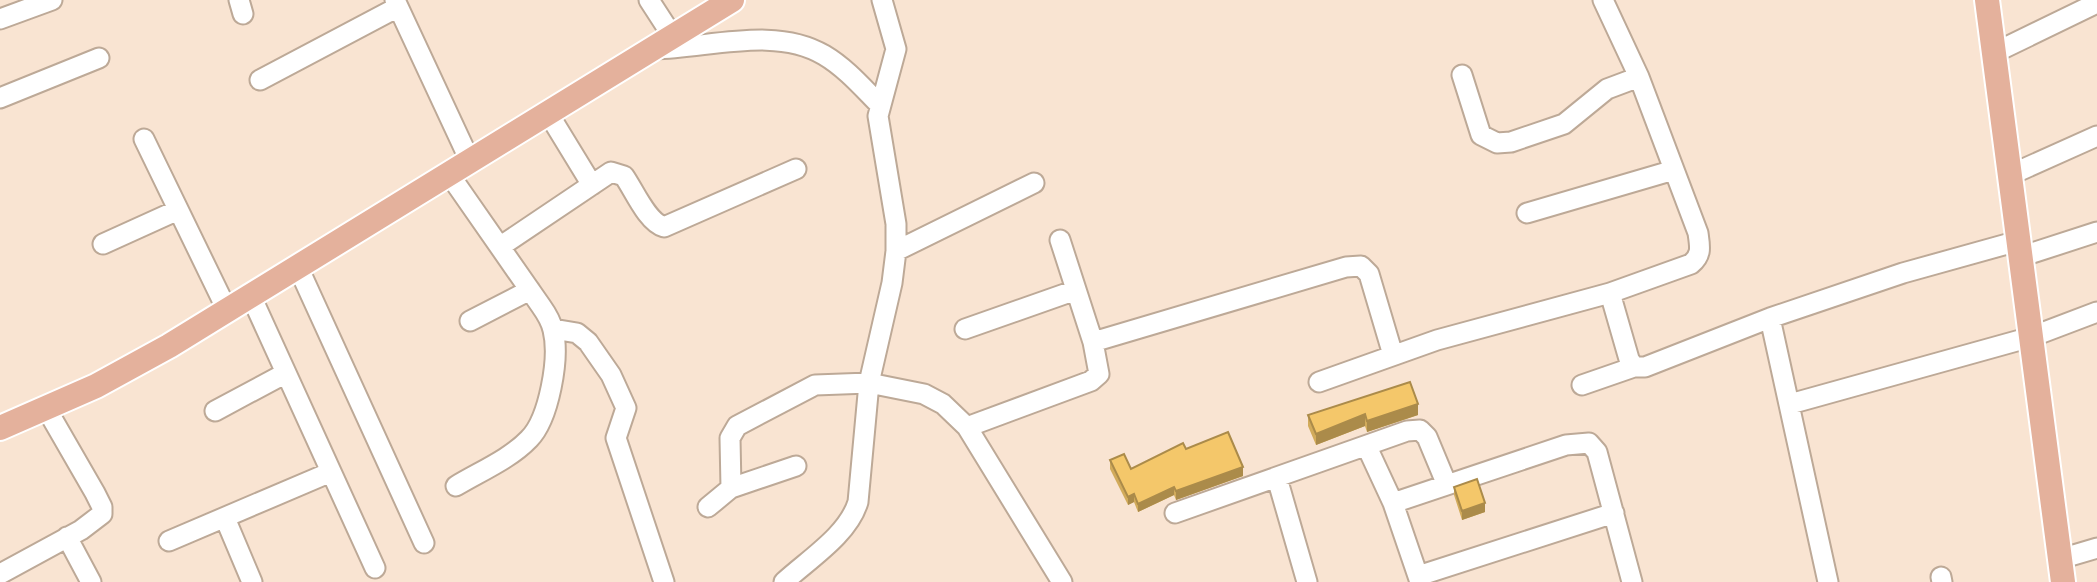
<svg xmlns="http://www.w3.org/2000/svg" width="2097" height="582" viewBox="0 0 2097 582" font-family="Arial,sans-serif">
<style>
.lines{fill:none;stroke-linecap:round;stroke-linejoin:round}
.minor-casing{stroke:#bda997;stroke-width:23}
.major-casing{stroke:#fff;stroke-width:28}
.minor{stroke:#fff;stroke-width:19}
.major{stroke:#e4b19c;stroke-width:24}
.wall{fill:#d2ab5b}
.shaded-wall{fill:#ab8b4a}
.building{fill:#f4c76a;stroke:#ab8b4a;stroke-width:2}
</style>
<rect width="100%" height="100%" fill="#f9e4d2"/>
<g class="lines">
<g class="minor-casing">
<path id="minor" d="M239 0 243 14
M395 0 470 161
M649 0 673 37
M0 19 52 0
M655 49C709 48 775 26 824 55 846 68 863 88 880 105
M1994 53 2097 3
M1462 75 1481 135 1497 143 1511 142 1564 124 1607 89 1639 77
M260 80 398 7
M0 98 99 58
M548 113 592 185
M144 139 227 310
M449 174 541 306C546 313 551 321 553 330 560 358 549 419 529 439 510 459 479 472 456 486
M2010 175 2097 136
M1527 213 1674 170
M103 244 178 210
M501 246 611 172 624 176C634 190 647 222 664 227L796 169
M896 251 1034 183
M2020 257 2097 232
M298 267 424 543
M1610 293 1629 359 1634 367H1645L1770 318 1828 582
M251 296 375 568
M1770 318 1903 273 2018 241
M470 321 530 290
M553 329 577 333 588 342 611 375 626 408 616 438 664 582
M965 329 1076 290
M1093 342 1346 267 1361 266 1369 274 1393 355
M1319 382 1437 340 1610 293 1691 264C1702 255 1700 247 1698 233L1639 77 1603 0
M1582 385 1634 367
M1790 404 2031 337 2097 312
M215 411 286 373
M967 427 1091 381 1099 374 1093 342 1060 240
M1367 447 1393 503 1420 582
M1277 478 1307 582
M731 488 796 466
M1393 503 1566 445 1589 443 1597 452 1632 582
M708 507 731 488 730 438 737 426 815 385 869 383 924 394 943 404 967 427 1062 582
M1175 513 1407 431 1420 430 1427 437 1447 485
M225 518 252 582
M67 537 91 582
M169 541 331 472
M2060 559 2097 548
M0 574 81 530 102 514V507L95 493 46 408
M1418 576 1614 513
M1941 577 1942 582
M784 582C809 559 848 535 858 502L869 383 892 283 896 251V224L878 116 896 49 882 0"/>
</g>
<g class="major-casing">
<path id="major" d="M1987 0 2063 582
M0 428 96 386 169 346 732 0"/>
</g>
<use href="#minor" class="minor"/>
<use href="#major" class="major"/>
</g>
<path class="wall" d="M1308 415H1418L1367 432 1365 426 1316 445 1308 426Z
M1110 460 1131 469 1243 476 1176 500 1174 495 1138 512 1134 502 1128 505 1110 469Z
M1454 487 1485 512 1462 520 1454 495Z"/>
<path class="shaded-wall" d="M1418 404V415L1367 432V421Z
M1365 414V426L1316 445V434Z
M1243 467V476L1176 500V491Z
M1174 487V495L1138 512V504Z
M1134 494V502L1128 505V497Z
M1485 503V512L1462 520V511Z"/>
<path class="building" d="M1410 382 1418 404 1367 421 1365 414 1316 434 1308 415Z
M1228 432 1243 467 1176 491 1174 487 1138 504 1134 494 1128 497 1110 460 1124 454 1131 469 1183 443 1186 449Z
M1477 479 1485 503 1462 511 1454 487Z"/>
</svg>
